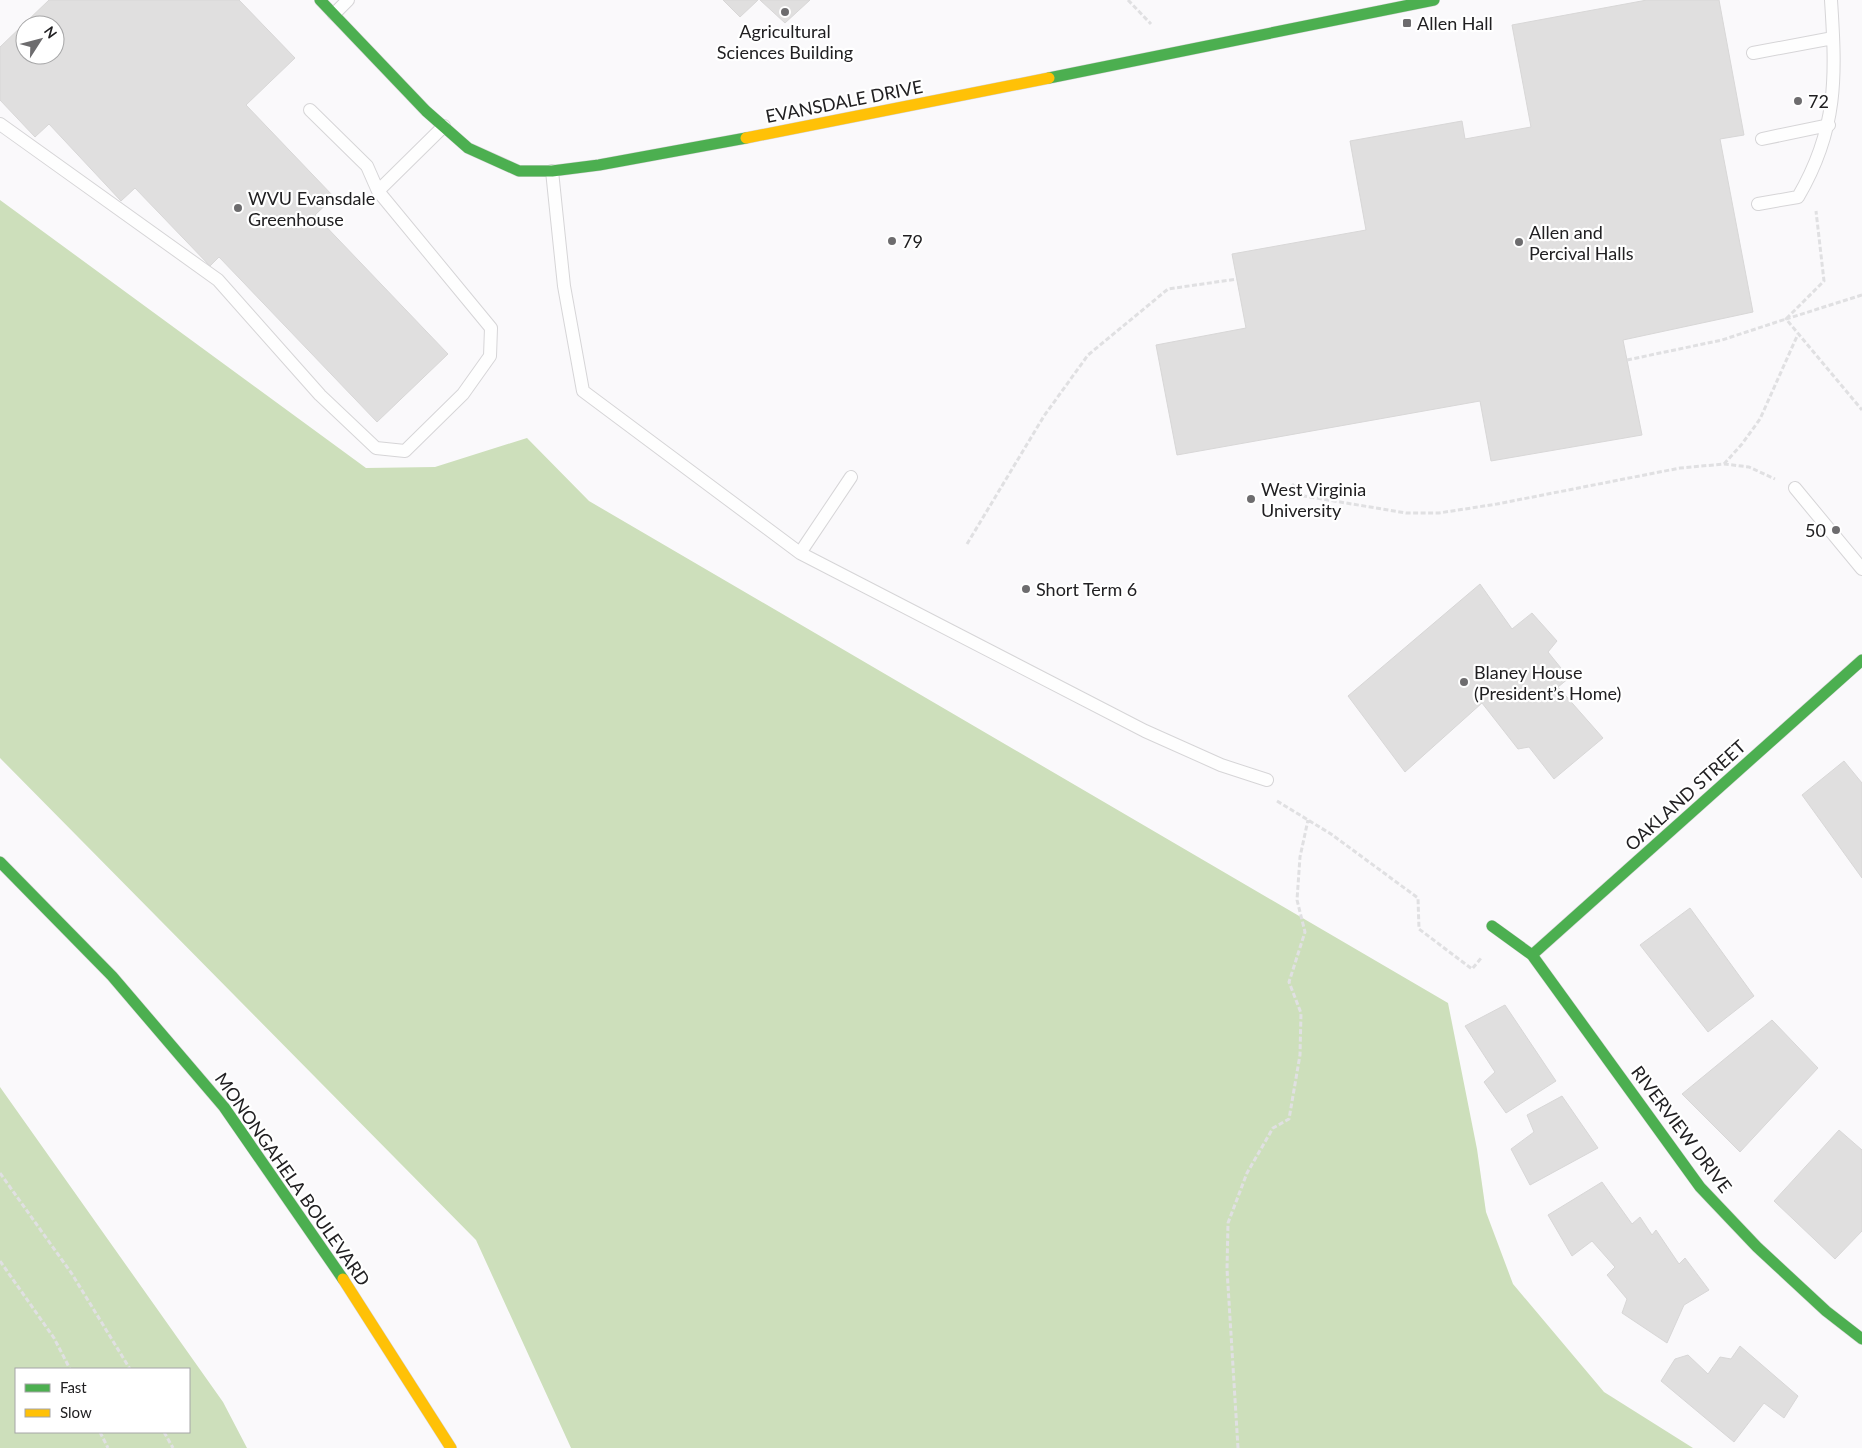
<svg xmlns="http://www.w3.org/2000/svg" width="1862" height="1448" viewBox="0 0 1862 1448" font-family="Lato,sans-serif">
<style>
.forest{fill:#cddfbb;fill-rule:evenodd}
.building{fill:#e0dfdf;stroke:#d8d7d7;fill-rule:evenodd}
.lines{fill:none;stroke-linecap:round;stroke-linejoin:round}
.lane-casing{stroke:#d6d5d7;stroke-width:14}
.fast-casing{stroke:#d6d5d7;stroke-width:12}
.slow-casing{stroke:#d6d5d7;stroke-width:12}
.path{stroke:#e0e0e2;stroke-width:3;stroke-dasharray:5 2.5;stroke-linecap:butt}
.lane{stroke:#fefefe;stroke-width:12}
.fast{stroke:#4caf50;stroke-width:11}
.slow{stroke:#ffc107;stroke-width:11}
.poi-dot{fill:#6d6c6e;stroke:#fff;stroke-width:2}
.labels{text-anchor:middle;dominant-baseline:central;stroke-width:4.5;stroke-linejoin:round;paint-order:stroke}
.poi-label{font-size:18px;fill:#212022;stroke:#fff;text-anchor:start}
.street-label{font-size:18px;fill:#212022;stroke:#fff}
</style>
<rect width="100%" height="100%" fill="#faf9fb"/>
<path class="forest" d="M0 200 366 468 435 467 527 438 589 501 1448 1003 1477 1149 1486 1212 1513 1284 1604 1392 1693 1448H571L476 1240 0 758Z
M0 1087 223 1402 247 1448H0ZM16 1369H189V1432H16Z"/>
<path class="building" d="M49 0H239L295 58 246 105 334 197 315 215 448 354 377 422 219 257 210 266 135 188 121 201 49 124 35 137 0 100V47ZM25 25H55V55H25Z
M723 0H758L740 17Z
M760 0H810L785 23Z
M1647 0H1719L1744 135 1720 139 1753 312 1623 340 1642 435 1491 461 1480 401 1177 455 1156 345 1246 328 1232 254 1366 230 1350 141 1462 121 1465 139 1531 127 1512 25Z
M1480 584 1512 629 1532 613 1557 641 1548 652 1569 678 1558 687 1603 738 1554 779 1529 747 1518 749 1482 703 1405 772 1348 696Z
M1844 761 1862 783V878L1802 795Z
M1690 908 1754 996 1708 1032 1640 945Z
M1505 1005 1556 1081 1506 1113 1484 1082 1495 1072 1465 1026Z
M1772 1020 1818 1068 1740 1152 1682 1094Z
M1562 1096 1598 1148 1530 1185 1511 1149 1534 1132 1527 1115Z
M1839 1130 1862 1150V1231L1835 1259 1774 1201Z
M1602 1182 1632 1224 1640 1217 1652 1235 1656 1230 1679 1264 1685 1258 1709 1290 1684 1305 1667 1343 1622 1313 1627 1299 1607 1275 1615 1267 1592 1241 1572 1256 1548 1215Z
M1740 1346 1798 1396 1784 1418 1764 1403 1734 1442 1661 1381 1675 1359 1688 1355 1708 1374 1720 1357 1731 1359Z"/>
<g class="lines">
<g class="lane-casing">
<path id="lane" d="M334 14 348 0
M1753 53 1833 38
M310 110 367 166 378 191
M0 124 218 280 320 395 376 448 405 451 463 394 490 356 491 328 378 191 444 126
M1762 139 1829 125
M552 171 564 286 583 391 800 553 1145 731 1221 765 1267 780
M1758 204 1798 197C1838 129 1836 76 1831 0
M1795 488 1862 569
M800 553 851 477"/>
</g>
<g class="fast-casing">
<path id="fast" d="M320 0 426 111 468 148 519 171H552L599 165 746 138
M1049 78 1434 0
M0 862 112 976 224 1107 343 1279
M1492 926 1532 955 1700 1187 1757 1247 1826 1311 1862 1339
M1532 955 1862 660"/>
</g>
<g class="slow-casing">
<path id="slow" d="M746 138 1049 78
M343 1279 451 1448"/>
</g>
<path class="path" d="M1128 0 1151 24
M1862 295 1786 319 1862 410
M1627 360 1722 340 1786 319 1824 281 1816 211
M1724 464 1742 444 1760 419 1798 334
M1292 484 1304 496 1406 513H1439L1497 504 1680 468 1724 464 1749 467 1775 479
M967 544 1044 416 1088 355 1168 289 1237 279
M1277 801 1331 834 1418 898 1419 929 1472 969 1482 957
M0 1173 72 1274 130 1369
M0 1261 54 1338 70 1369
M100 1432 108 1448
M164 1432 173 1448
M1238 1448 1227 1269 1228 1223 1247 1173 1273 1128 1289 1119 1300 1055 1301 1013 1289 982 1305 932 1297 900 1300 857 1308 820"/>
<use href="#lane" class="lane"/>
<use href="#fast" class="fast"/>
<use href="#slow" class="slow"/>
</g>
<g class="poi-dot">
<circle cx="785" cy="12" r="5"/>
<rect x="1402" y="18" width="10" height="10" rx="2.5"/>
<circle cx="1798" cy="101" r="5"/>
<circle cx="238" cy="208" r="5"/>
<circle cx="892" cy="241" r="5"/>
<circle cx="1519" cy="242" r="5"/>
<circle cx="1251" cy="499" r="5"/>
<circle cx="1836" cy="530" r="5"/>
<circle cx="1026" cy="589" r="5"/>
<circle cx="1464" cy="682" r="5"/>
</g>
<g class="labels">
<g class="poi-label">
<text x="1417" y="23">Allen Hall</text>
<text x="785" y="31" text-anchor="middle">Agricultural<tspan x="785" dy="21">Sciences Building</tspan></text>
<text x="1808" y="101">72</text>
<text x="248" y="198">WVU Evansdale<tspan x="248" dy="21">Greenhouse</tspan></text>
<text x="1529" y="232">Allen and<tspan x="1529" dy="21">Percival Halls</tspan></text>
<text x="902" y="241">79</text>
<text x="1261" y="489">West Virginia<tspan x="1261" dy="21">University</tspan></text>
<text x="1826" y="530" text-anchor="end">50</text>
<text x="1036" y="589">Short Term 6</text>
<text x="1474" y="672">Blaney House<tspan x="1474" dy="21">(President’s Home)</tspan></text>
</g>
<g class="street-label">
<text transform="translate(844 101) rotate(-11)">EVANSDALE DRIVE</text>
<text transform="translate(1685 795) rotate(-42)">OAKLAND STREET</text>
<text transform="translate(1682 1129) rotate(53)">RIVERVIEW DRIVE</text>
<text transform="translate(293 1179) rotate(55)">MONONGAHELA BOULEVARD</text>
</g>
</g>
<rect x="15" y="1368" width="175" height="65" fill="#ffffff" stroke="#a6a6a7"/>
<rect x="25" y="1384" width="25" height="8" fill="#4caf50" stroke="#a6a6a7"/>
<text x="60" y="1393" font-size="15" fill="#212022">Fast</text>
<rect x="25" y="1409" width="25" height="8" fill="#ffc107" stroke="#a6a6a7"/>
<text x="60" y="1418" font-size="15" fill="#212022">Slow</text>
<g transform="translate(40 40) rotate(54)"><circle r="24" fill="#ffffff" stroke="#a6a6a7"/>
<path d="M0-4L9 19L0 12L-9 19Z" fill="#6d6c6e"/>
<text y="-8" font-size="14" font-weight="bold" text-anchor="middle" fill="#212022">N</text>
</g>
</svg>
